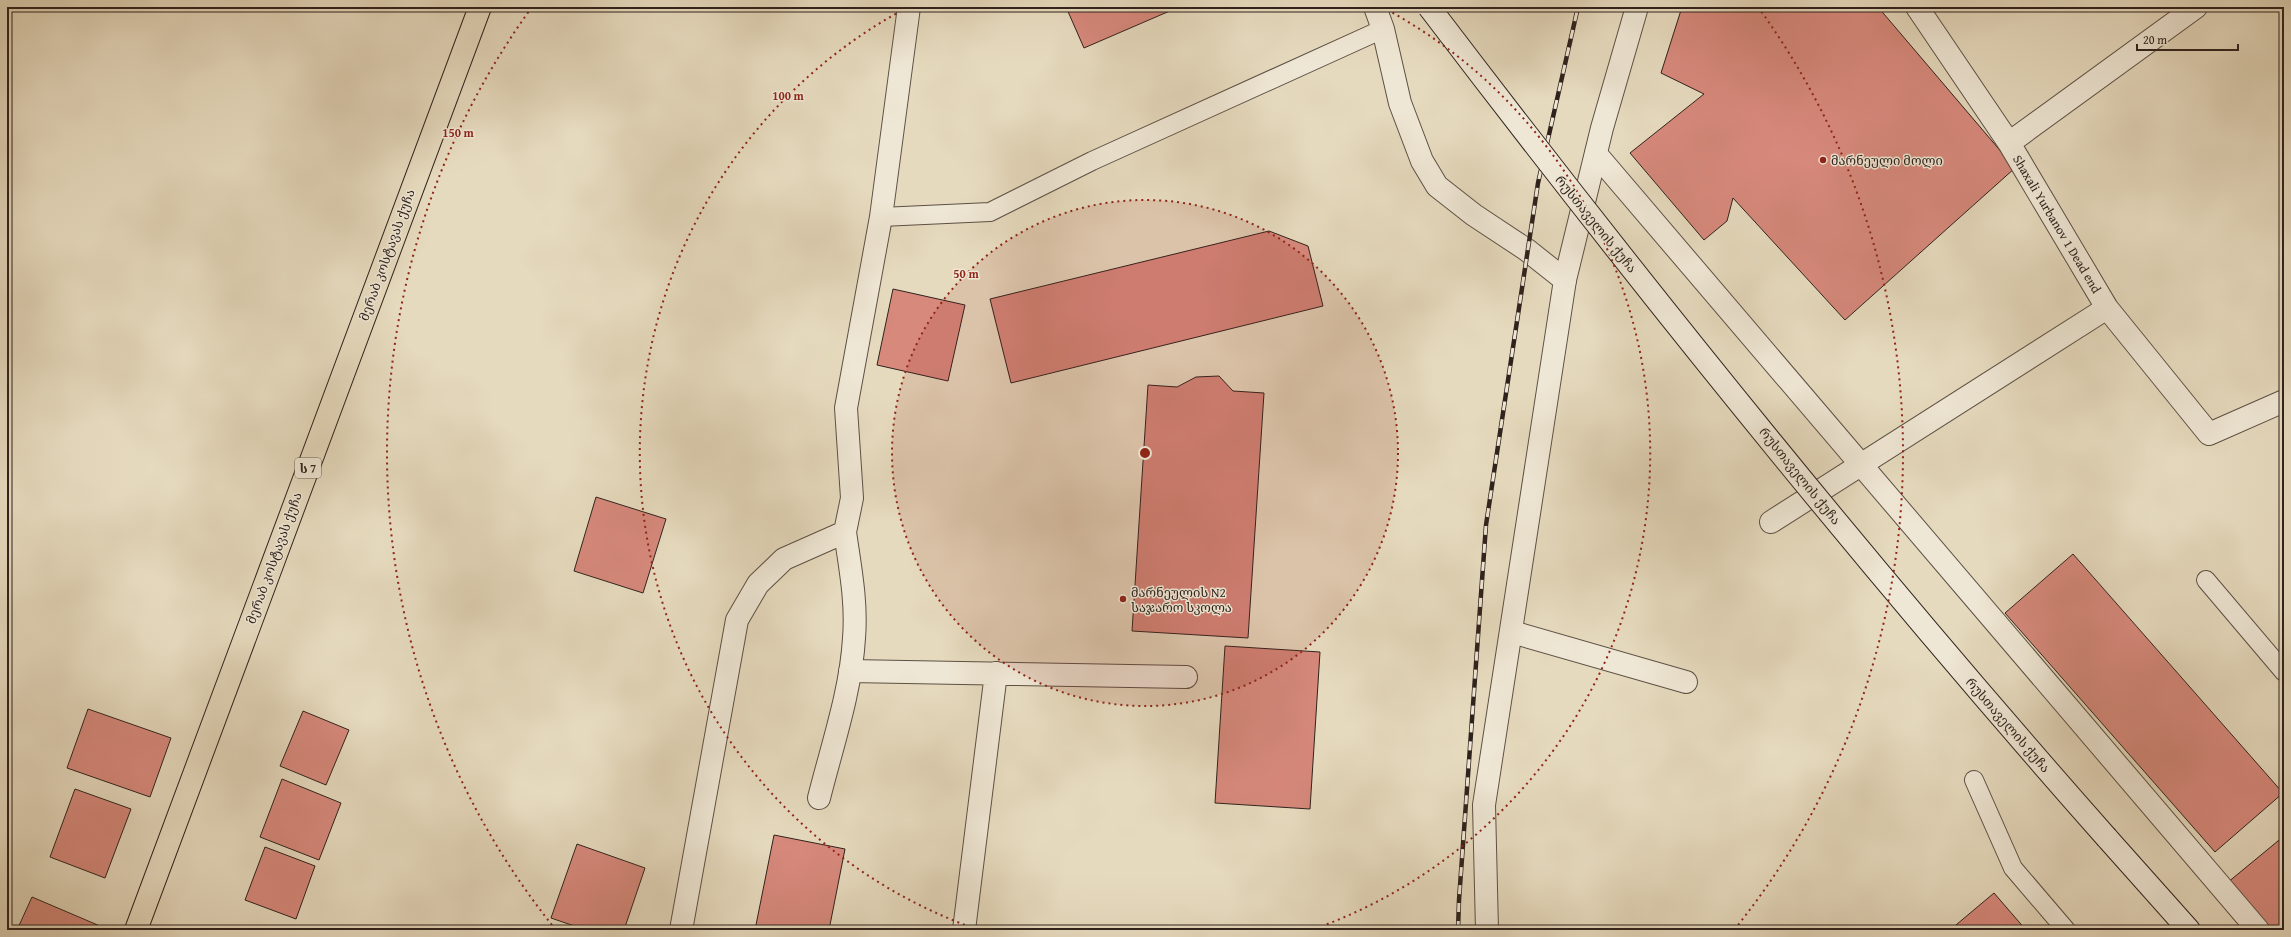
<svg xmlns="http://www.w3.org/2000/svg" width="2291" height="937" viewBox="0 0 2291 937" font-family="'Gentium Book Plus','Noto Serif Georgian',serif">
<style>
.building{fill:#d7897c;stroke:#2f221d}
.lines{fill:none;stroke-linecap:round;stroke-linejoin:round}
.service-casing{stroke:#5d5045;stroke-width:20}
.minor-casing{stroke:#5d5045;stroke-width:24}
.tertiary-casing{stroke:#5d5045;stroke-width:24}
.secondary-casing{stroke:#2f221d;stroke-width:24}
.trunk-casing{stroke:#2f221d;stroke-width:24}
.service{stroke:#efe7d5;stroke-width:18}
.minor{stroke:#efe7d5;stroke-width:22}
.tertiary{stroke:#efe7d5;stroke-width:22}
.secondary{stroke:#efe7d5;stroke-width:22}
.trunk{stroke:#e6dabe;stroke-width:22}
.rail-casing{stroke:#2f221d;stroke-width:4.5}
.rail{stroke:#efe7d5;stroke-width:3;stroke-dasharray:9;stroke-linecap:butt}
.secondary-bridge-casing{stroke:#2f221d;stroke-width:24;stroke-linecap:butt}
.secondary-bridge{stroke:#efe7d5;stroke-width:22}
.ring{fill:none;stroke:#8f2418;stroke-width:2;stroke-dasharray:2 4}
.poi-dot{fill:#8f2418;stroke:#efe7d5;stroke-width:1.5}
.labels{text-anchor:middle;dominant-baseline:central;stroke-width:3;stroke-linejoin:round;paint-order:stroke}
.shield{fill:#efe7d5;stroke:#695d54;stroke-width:1}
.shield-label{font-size:12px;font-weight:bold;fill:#2f221d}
.poi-label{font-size:13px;fill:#2f221d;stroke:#efe7d5;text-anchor:start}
.street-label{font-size:13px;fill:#2f221d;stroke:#efe7d5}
.centre{fill:#8f2418;stroke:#efe7d5;stroke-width:2}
.ring-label{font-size:12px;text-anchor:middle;font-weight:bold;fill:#8f2418;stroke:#efe7d5;stroke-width:3;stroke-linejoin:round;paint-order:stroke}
</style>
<rect width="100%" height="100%" fill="#e6dabe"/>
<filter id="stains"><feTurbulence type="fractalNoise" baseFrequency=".005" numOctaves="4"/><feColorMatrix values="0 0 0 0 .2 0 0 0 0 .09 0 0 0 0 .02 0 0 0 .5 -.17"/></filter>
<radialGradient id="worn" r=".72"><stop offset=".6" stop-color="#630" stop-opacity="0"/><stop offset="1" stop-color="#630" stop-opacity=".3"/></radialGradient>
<path class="building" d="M1066 7H1179L1084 48Z
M1682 7H1878L2015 168 1845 320 1733 198 1727 221 1704 240 1630 153 1704 94 1661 73Z
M1269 231 1308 246 1323 306 1011 383 990 299Z
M893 289 965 305 948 381 877 365Z
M1219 376 1233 391 1264 393 1248 638 1132 631 1148 385 1177 387 1196 377Z
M596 497 666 519 643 593 574 571Z
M2073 554 2283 793 2215 852 2005 613Z
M1225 646 1320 652 1310 809 1215 803Z
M88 709 171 738 150 797 67 768Z
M303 711 349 730 326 785 280 766Z
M282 779 341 803 319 860 260 837Z
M75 789 131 809 105 878 50 857Z
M774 835 845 849 829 930H755Z
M2284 836V930H2266L2227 883Z
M577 844 645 868 624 930H586L551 918Z
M265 847 315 866 296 919 245 900Z
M1994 893 2026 930H1950Z
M32 897 107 929 106 930H17Z"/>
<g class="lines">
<g class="service-casing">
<path id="service" d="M881 217 990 212 1092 161 1383 29
M2206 580 2284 672
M1974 780 2013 868 2066 930"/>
</g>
<g class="minor-casing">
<path id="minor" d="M1375 7 1383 29 1400 103 1422 161 1437 186 1474 215 1527 250 1565 280
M1917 7 2009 143 2107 308 2209 434 2284 401
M2009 143 2196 7
M1596 154 2258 930
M1771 522 2107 308
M1512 632 1686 682
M850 671 1186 677
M819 798C832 746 851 691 854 638 857 602 850 567 845 532
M681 930 737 620 758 584 784 559 845 532 852 498 846 408 881 217 909 7
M964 930 996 673"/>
</g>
<g class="tertiary-casing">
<path id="tertiary" d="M1487 930 1484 805 1565 280 1602 128 1637 7"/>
</g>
<g class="secondary-casing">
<path id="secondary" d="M2107 838 2189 930"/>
</g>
<g class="trunk-casing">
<path id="trunk" d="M136 930 480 7"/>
</g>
<use href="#service" class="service"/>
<use href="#minor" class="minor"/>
<use href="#tertiary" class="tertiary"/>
<use href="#secondary" class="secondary"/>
<use href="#trunk" class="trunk"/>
<g class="rail-casing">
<path id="rail" d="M1458 930 1459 900 1486 525 1538 183 1578 7"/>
</g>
<use href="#rail" class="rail"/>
<g class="secondary-bridge-casing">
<path id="secondary-bridge" d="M1429 7C1645 291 1870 570 2107 838"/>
</g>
<use href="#secondary-bridge" class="secondary-bridge"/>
</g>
<circle cx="1145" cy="453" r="253" fill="#8f2418" fill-opacity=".12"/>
<g class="ring">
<circle cx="1145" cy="453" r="253"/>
<path d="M976 929A505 505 0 0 1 908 7M1382 7A505 505 0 0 1 1314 929"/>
<path d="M552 925A758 758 0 0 1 532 7M1758 7A758 758 0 0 1 1738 925"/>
</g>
<g class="poi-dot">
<circle cx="1823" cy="160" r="4"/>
<circle cx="1123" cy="599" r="4"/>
</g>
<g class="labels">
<rect class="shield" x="295" y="458" width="26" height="20" rx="3"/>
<g class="shield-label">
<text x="308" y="468">ს 7</text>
</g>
<g class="poi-label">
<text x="1831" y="160">მარნეული მოლი</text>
<text x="1131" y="592">მარნეულის N2<tspan x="1131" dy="15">საჯარო სკოლა</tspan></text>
</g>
<g class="street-label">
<text transform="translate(1596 224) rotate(51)">რუსთაველის ქუჩა</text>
<text transform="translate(2057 224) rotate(59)">Shaxali Yurbanov 1 Dead end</text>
<text transform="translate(387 255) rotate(-70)">მერაბ კოსტავას ქუჩა</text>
<text transform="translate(1800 476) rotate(51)">რუსთაველის ქუჩა</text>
<text transform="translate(274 558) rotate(-70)">მერაბ კოსტავას ქუჩა</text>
<text transform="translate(2008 725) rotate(49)">რუსთაველის ქუჩა</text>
</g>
</g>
<circle cx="1145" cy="453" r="6" class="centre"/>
<g class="ring-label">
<text x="788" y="100">100 m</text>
<text x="458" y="137">150 m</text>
<text x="966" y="278">50 m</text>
</g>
<rect width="2291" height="937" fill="none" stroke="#e6dabe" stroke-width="24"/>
<rect x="8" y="8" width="2275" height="921" fill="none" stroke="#2f221d" stroke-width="2"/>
<rect x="12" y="12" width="2267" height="913" fill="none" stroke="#2f221d"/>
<path d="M2137 44v6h101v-6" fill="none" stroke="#2f221d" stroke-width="2"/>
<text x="2143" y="44" font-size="12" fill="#2f221d" stroke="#efe7d5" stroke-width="3" paint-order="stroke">20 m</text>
<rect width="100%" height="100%" filter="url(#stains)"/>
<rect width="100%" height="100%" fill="url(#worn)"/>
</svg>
